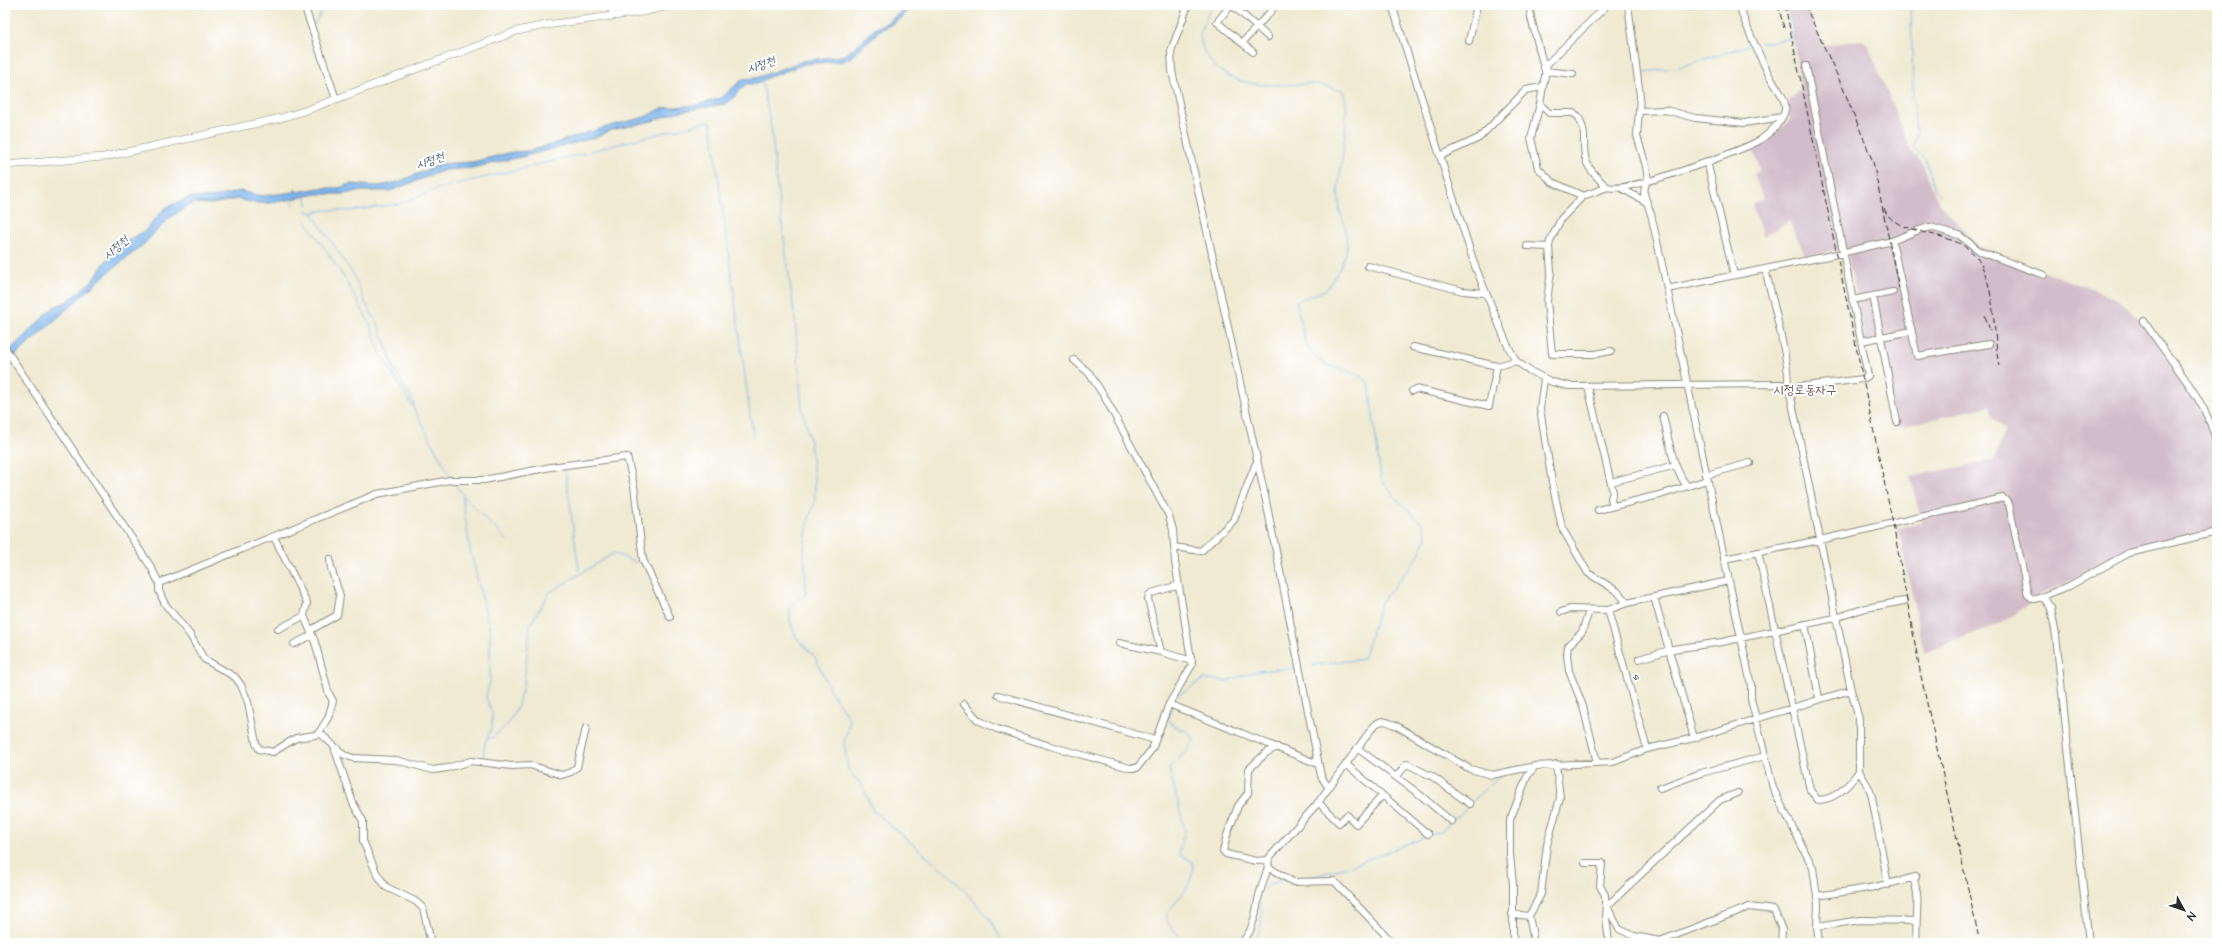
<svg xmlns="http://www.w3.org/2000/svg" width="2222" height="948" viewBox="0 0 2222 948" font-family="'Architects Daughter','Poor Story',sans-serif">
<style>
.industrial{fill:#d1bdc9}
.water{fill:#7bb5ec;stroke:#53708c}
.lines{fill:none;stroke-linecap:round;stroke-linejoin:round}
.stream{stroke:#7bb5ec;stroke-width:1}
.minor-casing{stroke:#8d8a7e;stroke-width:8}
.major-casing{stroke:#8d8a7e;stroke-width:8}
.minor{stroke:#fff;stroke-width:6}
.major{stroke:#fff;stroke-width:7}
.rail{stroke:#2b2b2b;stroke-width:1;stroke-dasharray:6 3;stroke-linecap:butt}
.labels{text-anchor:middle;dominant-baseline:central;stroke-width:4;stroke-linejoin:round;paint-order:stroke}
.street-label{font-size:11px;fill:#2b2b2b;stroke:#fff}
.water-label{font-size:12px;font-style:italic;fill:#475b6f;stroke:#fff}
.quarter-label{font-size:13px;fill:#6e5653;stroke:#fff}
</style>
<rect width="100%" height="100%" fill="#fff"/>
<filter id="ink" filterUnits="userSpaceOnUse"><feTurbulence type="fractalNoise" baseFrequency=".025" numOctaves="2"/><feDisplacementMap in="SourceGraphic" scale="8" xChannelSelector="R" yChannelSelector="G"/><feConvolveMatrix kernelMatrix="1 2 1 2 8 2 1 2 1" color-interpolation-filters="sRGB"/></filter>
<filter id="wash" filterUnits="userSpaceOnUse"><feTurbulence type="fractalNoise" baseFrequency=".012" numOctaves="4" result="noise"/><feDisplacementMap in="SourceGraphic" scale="16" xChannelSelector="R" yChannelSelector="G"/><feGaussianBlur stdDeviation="0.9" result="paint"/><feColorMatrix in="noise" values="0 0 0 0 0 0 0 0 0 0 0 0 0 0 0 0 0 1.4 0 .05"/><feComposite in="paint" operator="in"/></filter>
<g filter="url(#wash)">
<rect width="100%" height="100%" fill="#efead1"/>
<path class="industrial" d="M1788 5H1804L1825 45 1862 40 1868 45 1911 151 1923 164 1938 202 1980 247 2117 299 2142 320 2181 376 2211 427 2217 455V530L2117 553 2076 579 2045 592 2003 622 1924 653 1898 528 1922 523 1910 477 1994 460 2005 430 1993 418 1990 406 1895 428 1879 343 1866 345 1846 247 1806 257 1789 221 1763 237 1752 204 1763 198 1754 174 1760 170 1753 150 1790 121 1789 101 1801 89Z"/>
<path class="water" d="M908 5H911L902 18 879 31 851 57 843 61 805 64 767 78 756 84H746L730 101 725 104 677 112 652 121 611 130 597 137 529 155 472 168 445 170 390 191H359L343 194H317L271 203H254L238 199 212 204 196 203 187 206 168 219 144 244 105 275 24 348 13 357 9 351 55 306 67 302 92 281 116 247 145 231 165 208 191 197 211 198 240 191 262 196 295 192V189L297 192 319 188H339L350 184 379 186 398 182 437 166V164L473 162 512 152 530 151 602 128 645 117 663 108 697 105 721 98 743 79 756 78 803 61 845 55 868 36 874 29 889 22Z"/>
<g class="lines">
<path class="stream" d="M1212 5 1200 32C1200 47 1207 60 1218 69 1247 91 1278 84 1312 84 1322 84 1332 89 1342 90 1349 98 1346 132 1344 142
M1911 5 1913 94 1911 99 1914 101 1916 139 1913 147 1926 160 1935 189 1941 195
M314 25 325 5
M1759 43 1794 38 1787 5
M1639 73 1680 67 1752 44
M762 81 772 133 776 180 795 320 802 408 810 440 815 487V502L809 518 804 547 806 594 790 606V620L793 630 796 637 815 657 831 692
M590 151 710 121 711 122 753 436
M306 197 307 205
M292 199 294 205
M307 211 312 213 325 210 349 211 399 204 440 188 586 153
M312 213 353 274 366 304 379 326 394 369 414 403 413 406
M306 221 345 279 371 326 380 353 413 407 451 478
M1305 341 1296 301 1326 290 1340 268 1346 253 1347 246 1345 225 1340 212 1338 191 1344 144
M1305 342C1322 377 1347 362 1369 383L1381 479 1394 496 1423 524 1427 538 1416 560 1381 602 1363 659 1313 665
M565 469 579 570
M453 482 467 500 509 542
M462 496 470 549 490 630V681L486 697 492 713V727L485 742 483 759
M832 693 850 720 844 743 848 770 862 785 873 811 953 878 990 919 1003 943
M1177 696 1204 679 1226 681 1257 671 1296 668
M1171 708 1169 718 1172 725 1188 732 1194 739 1188 750 1169 768 1185 830 1179 852 1180 855 1192 861 1193 864
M487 738H492L507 725 517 708 524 682 530 625 549 593 614 553 637 563
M1471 803 1489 785 1501 776
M1454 820 1469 806
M1431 835 1440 832 1450 823
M1293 879 1307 878 1348 867 1428 836
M1264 889 1270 884 1284 880
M1171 908C1182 892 1192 889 1193 865
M1169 911 1166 916C1169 930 1180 937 1192 943
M1254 943C1261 929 1264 918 1260 903"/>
</g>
</g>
<g filter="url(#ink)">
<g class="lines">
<g class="minor-casing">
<path id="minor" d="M304 5 336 99
M609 5 614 16
M1188 5 1171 51 1172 71 1266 501 1321 776 1328 787
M1231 5 1217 22 1253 52
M1232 5 1268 37
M1535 5 1530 10 1531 18 1545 71 1573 74
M1607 5 1547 64 1540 104 1549 113H1573L1578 116C1592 140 1574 154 1597 177 1600 180 1604 186 1608 187 1625 194 1742 151 1760 140 1769 134 1783 121 1785 110 1787 98 1774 85 1769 75 1762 60 1741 18 1740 5
M1628 5 1640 96 1637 136 1646 166 1648 181 1645 186 1644 194 1651 214 1660 255 1751 685V699L1773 788 1813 868 1818 904 1817 927 1819 943
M1690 7V5
M1469 41 1477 5
M1242 43 1272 10 1266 5
M1540 104 1531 138 1538 168 1552 182 1583 196
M1639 111 1666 110 1695 118 1744 123 1782 117
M1440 156 1479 138 1526 90 1542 87
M1707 161 1734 275
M1608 187 1583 196 1561 219 1550 241 1549 247 1551 271 1547 301 1552 354H1595L1611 351
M1621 188 1646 202
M1892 241 1917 356 1989 344
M1527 246 1549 247
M1368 266 1463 291 1485 293
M1765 269C1769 285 1793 376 1787 385
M1667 289 1828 256 1892 241 1916 231 1930 227 1959 235 1981 252 2044 275
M1873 296 1897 422
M1852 300 1893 292
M2144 321C2169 361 2207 398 2217 445
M1861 341 1912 331
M1413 347 1497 366 1516 361
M5 348 151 567 159 583V591L165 604 190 635 204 659 235 677 241 685 248 702 256 743 259 749 273 752 296 738 321 734 344 755 353 758 396 760 433 770 447 768 471 761 512 766 530 765 562 775 571 772 577 767 586 728
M1544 379 1540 409 1552 482 1562 528 1588 573 1617 591 1627 603
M1588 387 1613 492 1611 498 1612 506
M1789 388 1863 379 1868 376 1806 66
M1412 391 1416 389 1489 406 1497 366
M1663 416C1669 439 1672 467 1687 486
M1706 475 1750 463
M1611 482 1676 465
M1598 510 1663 494 1707 480
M274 537 307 603 304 616 315 642 329 694 333 701 328 718 318 734
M1174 547 1201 551 1234 520 1256 463
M1758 552 1810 790 1818 800C1835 800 1850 784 1859 771
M1724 559 1820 540 2003 498 2009 504 2028 595 2033 599H2036L2069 586 2129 553 2217 532
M159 583 377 494 450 480H484L551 467 627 457 634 486 643 560 670 617
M1179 585 1152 593 1149 595 1148 599 1161 652 1192 661
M1654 597 1694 738
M2043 597 2051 608 2056 636 2089 943
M1608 610 1647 749
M1589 611 1582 632 1568 646 1567 655 1569 671 1583 706 1597 763
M1561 612 1570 609 1608 610 1627 603 1728 581
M1805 624 1819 698
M278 629 304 616
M311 630 337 615 340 596 331 568 330 559
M1119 643 1161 652
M294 644 312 635
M1639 659 1673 649 1722 642 1835 618 1866 608 1904 601
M1851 690 1859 719V771L1869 788 1872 797 1888 885
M998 695 1155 740
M964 704 978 720 997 729 1050 746 1130 768H1137L1152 749 1169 704 1192 665 1175 562 1173 530 1169 516 1104 396 1089 373 1074 360
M1169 704 1318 764
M1357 748 1419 794 1451 821
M335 750 353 803 363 821V841L376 872 386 887 415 901 423 908 431 943
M1346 764 1428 834
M1396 777 1407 764 1433 777 1470 804
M1660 788 1701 773 1765 756
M1318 802 1339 823 1347 815 1356 824 1382 796
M1268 860 1256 861 1226 854 1223 851 1227 835 1238 806 1248 793 1249 769 1266 753 1277 747
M1585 863H1602L1600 886 1605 895V903L1619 929 1634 936 1660 941 1749 907 1774 910 1782 930 1781 943
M1268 867 1293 882 1334 881 1393 943
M1913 878C1922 900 1914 921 1917 943
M1817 896 1875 887 1916 877
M1512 914 1529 916
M1817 927 1860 920 1916 921
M1533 936 1529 916 1541 894 1547 845 1560 798 1556 764
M1242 943 1250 931 1255 916 1259 895 1268 867 1269 858 1317 804 1373 727C1381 718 1385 721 1395 725L1470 769 1492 775 1535 766 1613 762 1647 749 1694 738 1851 690 1789 388 1782 384 1569 386 1552 382 1530 371 1516 361 1507 344 1475 266 1392 5
M1513 943V885L1510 854V820L1527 777 1535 766
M1609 943 1606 917 1607 906 1720 800 1738 793"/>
</g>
<g class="major-casing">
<path id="major" d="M5 165 104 157 281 118 307 110 517 31 546 25 642 12 671 5"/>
</g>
<use href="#minor" class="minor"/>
<use href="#major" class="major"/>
<path class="rail" d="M1778 5 1784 28
M1785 5 1893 524 1921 676 1980 943
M1805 5 1843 88 1873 162 1899 288
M1884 208C1895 240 1959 226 1979 261 1996 289 1993 333 1999 366
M1985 316 1991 333"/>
</g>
</g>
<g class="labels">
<g class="street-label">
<text transform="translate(1637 677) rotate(73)">s</text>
</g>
<g class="water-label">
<text transform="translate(761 65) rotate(-19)">시정천</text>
<text transform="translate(430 161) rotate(-19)">시정천</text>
<text transform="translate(116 248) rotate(-41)">시정천</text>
</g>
<g class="quarter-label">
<text x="1805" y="390">시정로동자구</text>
</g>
</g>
<rect width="2222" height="948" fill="none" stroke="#fff" stroke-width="20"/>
<g transform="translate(2184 910) rotate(130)" stroke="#ffffff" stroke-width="3" paint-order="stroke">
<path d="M0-3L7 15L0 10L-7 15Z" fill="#2b2b2b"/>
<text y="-6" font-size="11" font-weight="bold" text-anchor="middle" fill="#2b2b2b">N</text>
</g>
</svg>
